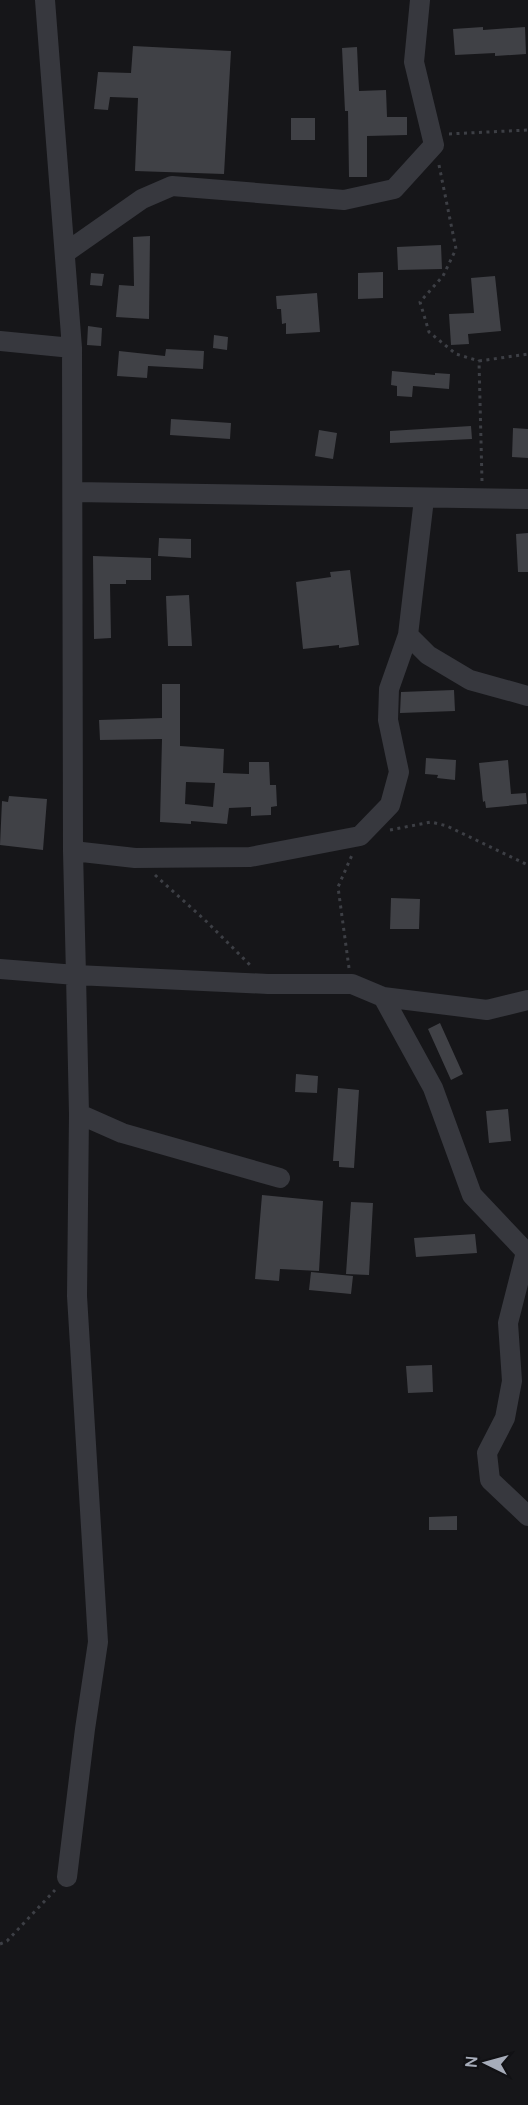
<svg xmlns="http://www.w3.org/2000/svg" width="528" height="2105" viewBox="0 0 528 2105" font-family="Manrope,sans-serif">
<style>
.building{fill:#404146;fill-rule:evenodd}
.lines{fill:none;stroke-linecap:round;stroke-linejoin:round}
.path{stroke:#3d3f45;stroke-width:3;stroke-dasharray:3 4.5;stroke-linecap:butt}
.minor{stroke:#37383e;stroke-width:20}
</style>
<rect width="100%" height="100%" fill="#161619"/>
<path class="building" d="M483 27V30L525 27 526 54 495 56V53L455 55 453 29Z
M133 46 231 51 224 174 135 171 138 98 110 97 108 110 94 109 98 72 131 73Z
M357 47 359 91 386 90 387 117H407V135L367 136V177H349L348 111H345L342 48Z
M291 118H315V140H291Z
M150 236 149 319 116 317 119 285 134 286 133 237Z
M441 245 442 269 398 270 397 247Z
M383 272V298L358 299V273Z
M91 273 104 274 102 286 90 285Z
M495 276 501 331 468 334 469 344 451 345 449 314 474 313 471 278Z
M317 293 320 332 286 334V323L282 324 281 309H277L276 296Z
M88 326 102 328 101 346 87 345Z
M214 335 228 337 227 350 213 348Z
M166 349 204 351 203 369 148 366 147 378 117 376 119 351 165 356Z
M392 371 435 375V373L450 374 449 389 413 386 412 397 397 396V386L391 385Z
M171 419 231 423 230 439 170 435Z
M471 426 472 439 390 443V431Z
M513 428 528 429V458L512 457Z
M319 430 337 433 333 459 315 456Z
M528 533V572H518L516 534Z
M159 538 191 539V558L158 556Z
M93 556 151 558V580H126V584H110L111 638 94 639Z
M350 570 359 645 339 648V645L303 649 296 582 331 577 330 572Z
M189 595 192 646H168L166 596Z
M162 684H180V746L224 749 223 773 249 774V762H269L270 785H276L277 806 271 807V815L251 816V807L229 808 227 824 191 821V824L160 822 162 739 100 740 99 720 162 718ZM186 782 215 783 213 807 185 804Z
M454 690 455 711 400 713 401 692Z
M426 758 456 760 455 780 437 778 438 775 425 774Z
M508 760 511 794 526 793 527 804 486 808 485 801 483 802 479 763Z
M9 796 47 799 43 850 0 845 2 801 8 802Z
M391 898 420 899 419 929H390Z
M440 1023 463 1074 451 1080 428 1029Z
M296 1074 318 1076 317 1093 295 1092Z
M338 1088 359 1090 354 1168 339 1167V1161H333Z
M508 1109 511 1141 489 1143 486 1111Z
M262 1195 323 1201 319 1271 280 1269 279 1281 255 1279Z
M351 1202 373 1203 369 1275 346 1274Z
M475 1234 477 1253 416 1257 414 1238Z
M311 1272 353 1276 351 1294 309 1290Z
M432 1365 433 1392 408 1393 406 1366Z
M457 1516V1530H429V1517Z"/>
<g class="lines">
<path class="path" d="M449 134 528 130
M439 165 456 249 443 276 420 302 429 332 456 354 479 361
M482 481 479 361 528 354
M390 830 431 822 447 826 528 865
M155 875 207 922 250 965
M349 968 338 887 352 855
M0 1944 7 1941 55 1890"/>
<path class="minor" d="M45 0 72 348
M65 253 142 199 172 186 344 200 394 189 434 145 414 62 420 0
M0 341 72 348 73 851
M73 492 528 499
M408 635 428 655 470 680 528 696
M0 969 76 975 73 851 135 858 250 857 360 836 390 805 399 772 388 720 389 689 408 635 424 499
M383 997 487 1010 528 1000
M79 1114 122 1133 280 1178
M526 1252 508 1323 512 1381 505 1418 487 1453 490 1480 528 1516
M67 1877 85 1729 98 1642 77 1296 79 1114 76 975 268 984H352L383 997 433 1088 472 1195 528 1254"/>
</g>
<g transform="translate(486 2063) rotate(275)" stroke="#111114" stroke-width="4.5" paint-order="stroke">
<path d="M0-4.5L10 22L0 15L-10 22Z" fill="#a7adba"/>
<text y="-9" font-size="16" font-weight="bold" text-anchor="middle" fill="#a7adba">N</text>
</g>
</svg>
